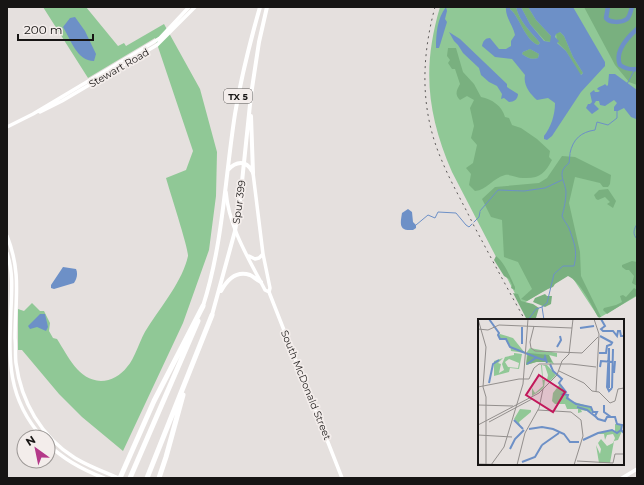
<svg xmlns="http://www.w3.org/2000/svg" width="644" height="485" viewBox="0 0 644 485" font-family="Montserrat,sans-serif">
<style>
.green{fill:#90c896}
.forest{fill:#79b07f}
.water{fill:#6d90c7;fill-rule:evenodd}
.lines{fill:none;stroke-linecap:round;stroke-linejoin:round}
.stream{stroke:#6d90c7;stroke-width:1}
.river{stroke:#6d90c7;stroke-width:4.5}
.tertiary{stroke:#fff;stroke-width:3.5}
.secondary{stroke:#fff;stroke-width:3.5}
.primary{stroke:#fff;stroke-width:4}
.motorway{stroke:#fff;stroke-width:5}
.rail{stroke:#5d5a59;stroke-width:1;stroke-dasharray:2 4;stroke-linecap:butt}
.labels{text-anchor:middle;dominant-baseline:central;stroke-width:3.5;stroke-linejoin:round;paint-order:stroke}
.shield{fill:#f3edeb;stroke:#595654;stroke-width:1}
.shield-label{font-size:9px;font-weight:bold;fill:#171514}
.street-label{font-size:10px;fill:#171514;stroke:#f3edeb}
.inset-river{fill:none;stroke:#6d90c7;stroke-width:2}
.inset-road{fill:none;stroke:#938f8d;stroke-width:1}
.view{fill:#c2185b;fill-opacity:0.15;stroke:#c2185b;stroke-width:2}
.inset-edge{fill:none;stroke:#171514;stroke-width:2}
</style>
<rect width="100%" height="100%" fill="#e5e0de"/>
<path class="green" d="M43 7H86L118 46 124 43 126 46 164 24 200 89 217 152 216 196 209 250 183 323 123 451 82 417 59 394 22 350H18V309L24 311 32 303 40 311H44L50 323 49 331 53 338 57 339C68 356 78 380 101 381 111 381 121 375 127 367 135 359 140 338 148 327 161 307 183 280 188 256 189 250 169 189 166 178L186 170 193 151 155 38 88 78Z
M440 7H637V296L599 318 570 274 521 305 452 172C427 114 422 68 440 7Z"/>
<path class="forest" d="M510 7H516C519 21 531 32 540 43L538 45C524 39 520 17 510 9Z
M521 7H528L536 20 551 36V42L545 41 530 24Z
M584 7H637V85L629 82 615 65Z
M560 32 564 36 573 57 583 73 580 75 566 51 557 42 556 33Z
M448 48H456L463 72 474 84 481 97C492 99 502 106 505 117L509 118 512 125 521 128 537 139 550 151 549 157 552 160C545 173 540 179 523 178 517 178 511 174 505 175 493 178 487 190 475 191L469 185 471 174 466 168 473 163 477 145 471 138 474 126 470 108 474 100 467 96 460 100C454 94 457 90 460 84L455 69H452L448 63 450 60 447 56Z
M530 49 539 54 538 58C531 60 528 58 522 54L523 52Z
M562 156 575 157 611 175 610 184 608 187H603L600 183 575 177 569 203 580 252 581 276 601 317H598C592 306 580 281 568 276L555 284 553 287 548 289 527 301 521 299 532 289 518 262 504 257 502 220 491 217 482 199 495 187 539 183 547 178Z
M608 189 616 201 613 208 607 204 610 202 605 197 598 200 596 199 594 195 599 190Z
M496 256C505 263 510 277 515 287V290L511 288 512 285 509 279 504 276 494 260Z
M632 261 637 262V286L632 283 634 276 629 270H626L622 267V265Z
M634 288 637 290V295L607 314 603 310 604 308 616 305 622 302 620 296 623 295 626 297Z
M513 293 518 294 521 301 533 304 539 308 536 318V320H527Z
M545 294 547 296H552L551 304 545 307 533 302 535 298Z"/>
<path class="water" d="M446 7 447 11 445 19 447 22 440 45 439 48H436C436 35 437 18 446 7Z
M506 7H510V9C520 17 524 39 538 45L540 43C531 32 519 21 516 7H521L530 24 544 41 550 42 551 36 536 20 528 7H573L605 62V66L581 92 552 136 547 140 544 139V136C551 127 555 115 555 103L548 98 537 100C530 94 523 85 525 75L512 59 495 57 482 46C483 41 485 38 490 38L499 49H506L511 46V41L515 35C513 25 505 17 506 7ZM560 32 564 36 573 57 583 73 581 75 566 51 557 43 559 41 555 37 556 34ZM530 49 539 54 538 58C531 60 528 58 522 54L523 52Z
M75 17 85 31 96 54 94 61C77 61 71 40 63 27L70 18Z
M449 32 460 39 507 84V87L518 94C518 99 514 102 509 102L504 98 501 99 502 94 497 86 489 82 481 75 479 68 463 53 458 45 454 41Z
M609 74H615L637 90V123L636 119 631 117 624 108 618 111H614V107L617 103 614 100 605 106 600 105 599 101H596L594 104 599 109 592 114 586 108 588 104H590L592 102 590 93 594 90 595 92H598L600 91 597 89C599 86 603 86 605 84L607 86 608 85Z
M408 209 412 212 413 222 416 225V228L413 230C399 231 400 225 402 213Z
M63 267 76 269C78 273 77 279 74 283L54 289 51 288V285Z
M40 314H45L48 327 46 331 37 327 30 329 28 326Z"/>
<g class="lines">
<path class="stream" d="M627 84 635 69
M570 153C573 139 581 132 595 130L597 122 608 125 617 118V111
M480 211 498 190 524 191 545 188 562 180
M474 222 479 217 480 212
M637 224C634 229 632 234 637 239
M416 225 428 215 435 218 438 212 456 213 466 225 469 227 472 224
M542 307 544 320
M528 320 536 309 542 307 547 303 554 274 563 266H574C578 250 574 243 569 228 567 224 564 221 562 216 564 209 566 200 566 192 565 180 556 173 569 163L570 154"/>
<path class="river" d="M608 7 606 18C610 23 621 23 627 19 629 17 631 11 632 7
M637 29C628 37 614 51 620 65 626 69 630 70 637 69"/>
<path class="tertiary" d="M40 112 62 101 157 45 195 7
M7 127 33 114 152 43 160 38 189 7
M7 236C22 273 15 301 15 338 16 346 15 355 16 363 21 401 41 437 75 458 88 466 104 472 119 478
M7 253C13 271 12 289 11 308 9 357 6 397 42 437
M48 444C64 460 83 470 104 478"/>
<path class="secondary" d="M253 173 263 254 270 288 269 292
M226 192C229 228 249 259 265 290L269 292 342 478
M249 256 255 259 259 258 263 254
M622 478 637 469"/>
<path class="primary" d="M251 116 253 173
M228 170C236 161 246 160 252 171
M221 291C227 280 236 270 250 275 254 277 257 280 261 282
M203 306C223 244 225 178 235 114 241 78 250 42 260 7
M212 315 235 231 240 201 251 95 259 42 267 7"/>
<path class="motorway" d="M120 478 154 401 203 306
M130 478 198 321
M147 478 212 315
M159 478 166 457 183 395"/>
<path class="rail" d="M435 7C421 59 420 111 442 161 451 183 463 203 473 224 490 256 507 288 525 320"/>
</g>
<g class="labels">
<rect class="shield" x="224" y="89" width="28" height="14" rx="3"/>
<g class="shield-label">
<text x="238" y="96">TX 5</text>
</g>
<g class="street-label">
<text transform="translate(119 68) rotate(-30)">Stewart Road</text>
<text transform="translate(239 202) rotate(-82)">Spur 399</text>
<text transform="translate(306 385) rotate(68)">South McDonald Street</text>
</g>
</g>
<g transform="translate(478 319)">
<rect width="146" height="146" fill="#e5e0de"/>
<path d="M22 15 35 19 47 34 33 32 32 26 26 19 23 20 20 17ZM52 29 79 34V38L71 36 76 45 62 42 48 46 49 33ZM36 34 44 35 41 50 32 49 31 53 16 57V42L25 39 20 44 23 45 21 54 26 51 24 45 27 38 36 36ZM31 40 41 44 40 49 30 48 27 43ZM63 46H69L78 56 72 62 69 61 70 56 67 47 64 46 65 61H67L66 68 63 71 54 77V69L57 74 65 67ZM82 65 93 82 113 88 115 93 103 91 104 93 100 94V90H89L87 85H77L74 82 75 74ZM42 90 53 91V93L41 103 42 106 36 100ZM137 105 144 106V112L140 121 136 122 132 144H121L118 126 122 135 123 130 120 124 123 120 129 127 135 124 137 119 135 115 129 116 127 121 126 115H118L134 111 137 113Z" fill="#90c896" fill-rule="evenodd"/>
<path d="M50 34 71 36 74 43H58L48 46Z" fill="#79b07f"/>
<path class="inset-river" d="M11 0 21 14 20 16 22 20H28L32 28 60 39 66 41 67 38 69 44M123 0 127 7 123 10 125 12H135L139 17 140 12H142L143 17H146M102 9 116 7M122 17 135 24M44 25V8M79 28 83 21 82 17M121 34H128L129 27 134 25M49 45 59 38M72 45 75 52 84 60 81 64 88 73 85 75 90 76 89 79 98 85 113 88 115 93H119L117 97 120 100 127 102 129 98H137L139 105 144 106 143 111 146 114M122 48 123 42 135 43M136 54 137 42M11 64 15 45 21 41M131 69V29L129 68 131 72 134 69M134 69 135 30M126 86V93L133 98M99 88 109 91 118 98M36 101 45 110M51 110 64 108 75 110 86 115 92 123H101M105 121 120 114 134 111 139 114 143 111M64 126 81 114M32 130 37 120 46 111M44 143 57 138 64 126"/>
<path class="inset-road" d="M0 0 8 28 5 68 8 78V146M116 0 121 15 118 73M56 7 52 23 53 29 57 32 104 34 120 18M0 10 10 11 21 6 94 9M81 52 106 64 114 72 121 73 132 84 137 82 140 70 146 69M0 68 41 60H51L56 49 61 45H93L118 48M61 74 79 56 84 42 91 35 95 0M0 86 35 87M60 91 93 93 103 101 105 117 96 146M11 103 54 80M0 106 61 74M0 116 34 118M99 142 135 144 137 135H146M0 145 37 146M13 146 26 128 45 65 50 0M39 146 47 114 61 89 65 70"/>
<path class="view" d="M61 56 87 73 75 93 48 76Z"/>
<rect width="146" height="146" class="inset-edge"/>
</g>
<rect width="644" height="485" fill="none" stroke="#171514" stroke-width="16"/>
<g transform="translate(36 449) rotate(327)"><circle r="19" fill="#f3edeb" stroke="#9b9795"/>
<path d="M0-3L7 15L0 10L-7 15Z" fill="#b43889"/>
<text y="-6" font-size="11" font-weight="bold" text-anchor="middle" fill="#171514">N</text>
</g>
<path d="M18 34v6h75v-6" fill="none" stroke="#171514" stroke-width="2"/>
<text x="24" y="34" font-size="12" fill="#171514" stroke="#f3edeb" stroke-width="3" paint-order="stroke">200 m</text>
</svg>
